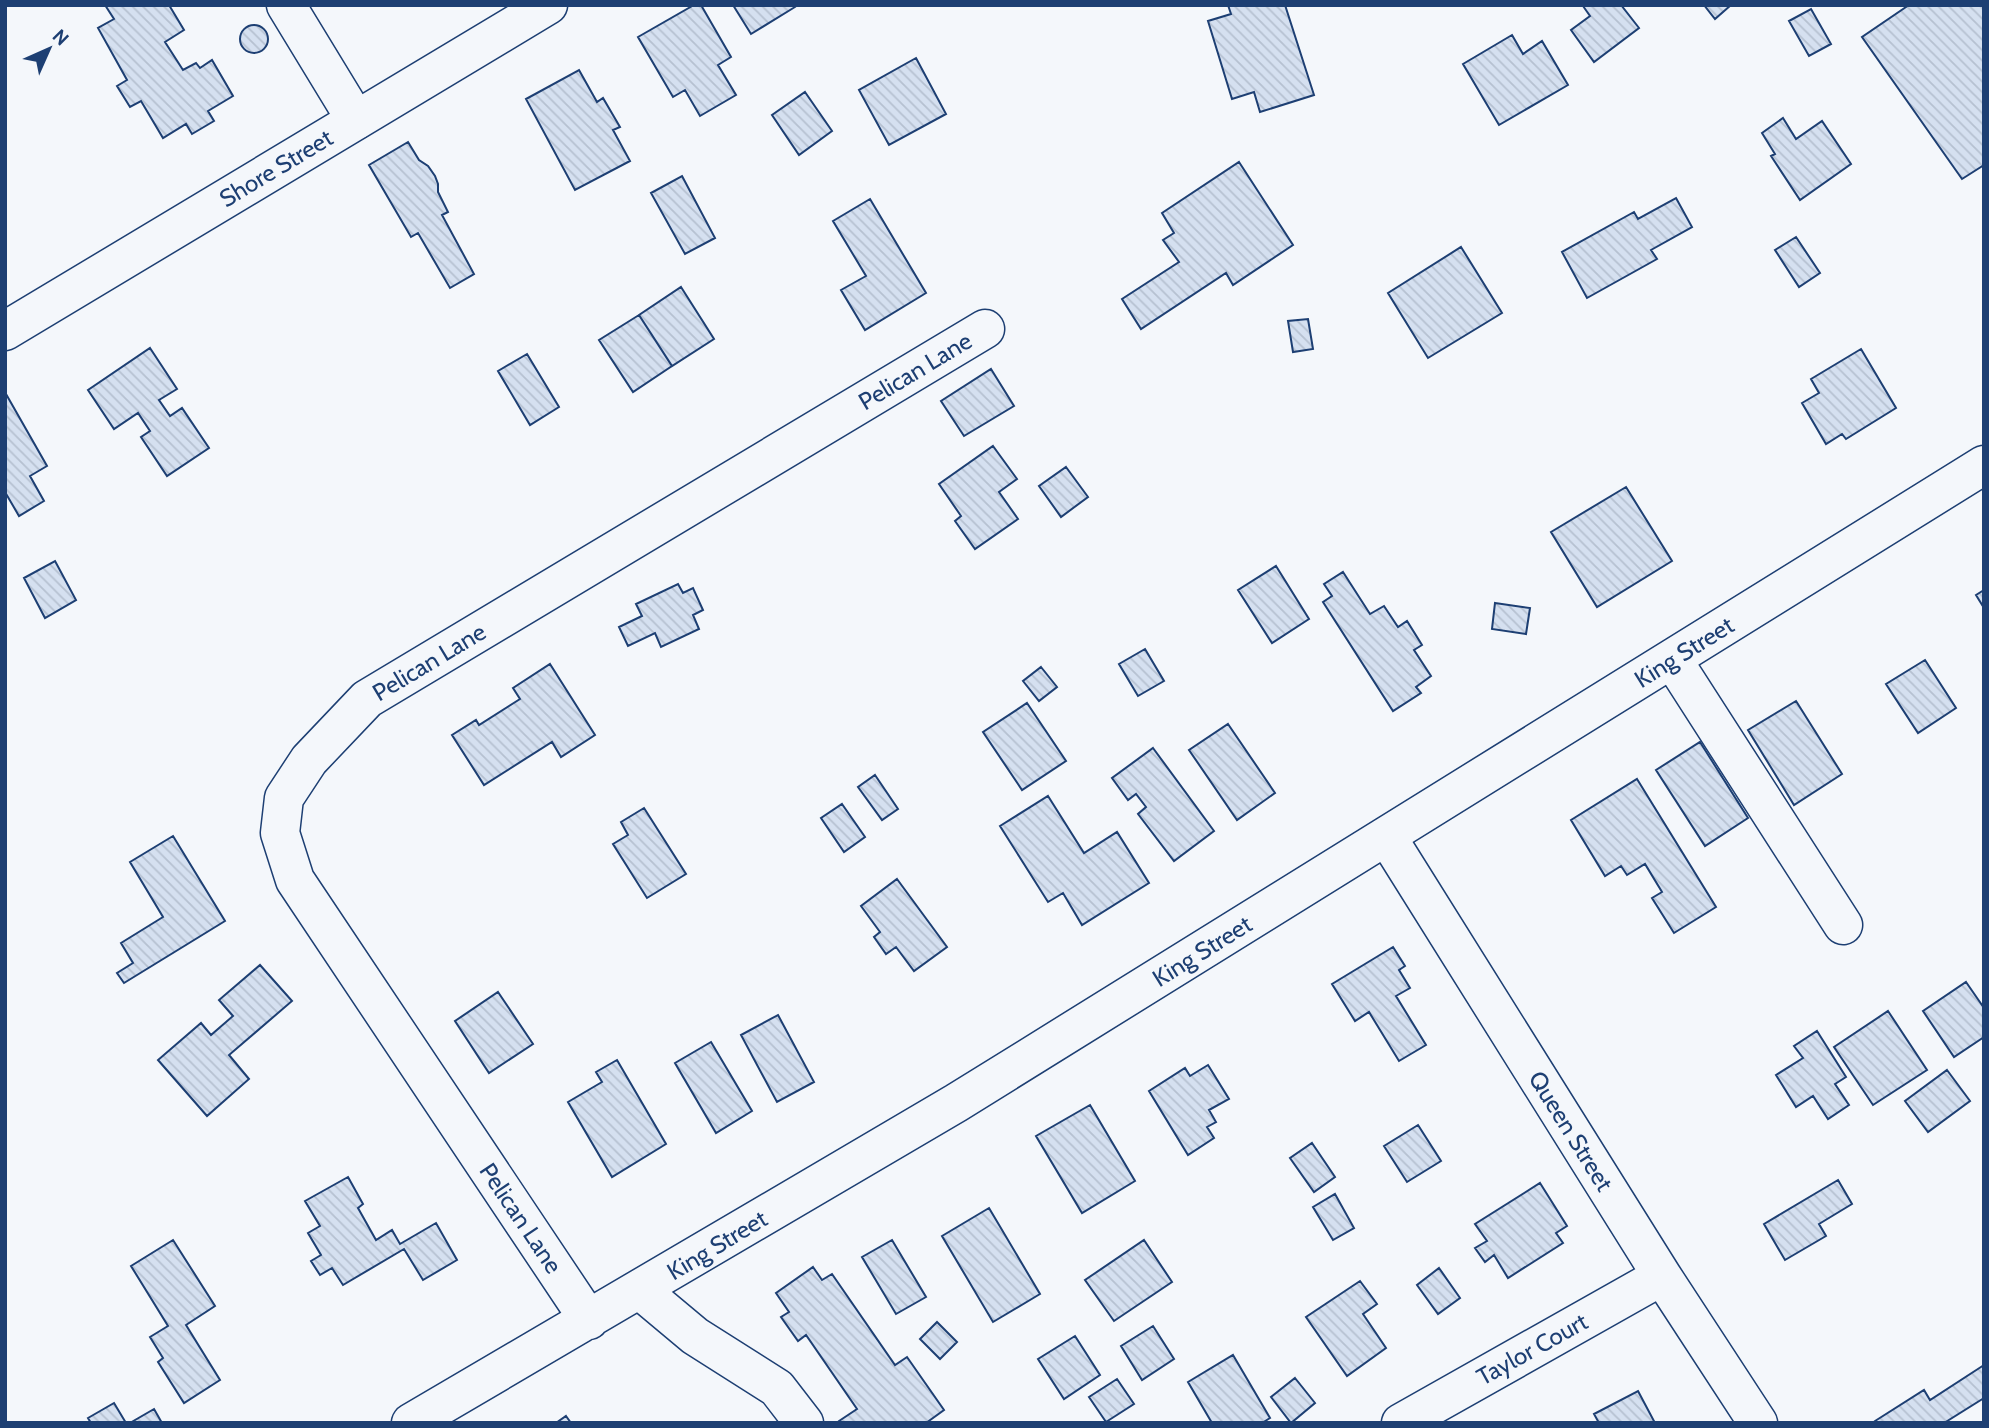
<svg xmlns="http://www.w3.org/2000/svg" width="1989" height="1428" viewBox="0 0 1989 1428" font-family="Cabin,sans-serif">
<style>
.building{fill:url(#building-back-hatch);stroke:#1d3f73;stroke-width:2}
.lines{fill:none;stroke-linecap:round;stroke-linejoin:round}
.minor-casing{stroke:#1d3f73;stroke-width:41}
.major-casing{stroke:#1d3f73;stroke-width:41}
.minor{stroke:#f4f7fb;stroke-width:38}
.major{stroke:#f4f7fb;stroke-width:38}
.labels{text-anchor:middle;dominant-baseline:central;stroke-width:5;stroke-linejoin:round;paint-order:stroke}
.street-label{font-size:24px;fill:#1d3f73;stroke:#f4f7fb}
</style>
<defs>
<pattern id="building-back-hatch" width="6" height="6" patternUnits="userSpaceOnUse" patternTransform="scale(1.75)"><rect width="6" height="6" fill="#d5e0f0"/><path d="M-1 5l2 2M0 0l6 6M5-1l2 2" fill="none" stroke="#b6c1d1"/></pattern>
</defs>
<rect width="100%" height="100%" fill="#f4f7fb"/>
<path class="building" d="M105 5H169L184 30 165 42 183 70 196 63 200 68 212 60 233 96 208 111 214 121 192 134 186 124 163 138 141 101 130 107 117 86 127 80 98 28 114 19Z
M694 5H701L731 57 718 65 736 95 700 116 685 90 673 97 638 37Z
M733 5H794L795 7 751 34Z
M1228 5H1285L1314 95 1260 112 1254 92 1232 99 1208 21 1231 14Z
M1585 5H1621L1639 28 1594 62 1571 30 1590 16 1583 6Z
M1704 5H1731L1715 19Z
M1909 5H1984V165L1962 179 1862 37Z
M1811 9 1831 44 1809 56 1789 21Z
M240 39a14 14 0 1 1 28 0a14 14 0 1 1-28 0Z
M1512 35 1523 54 1542 41 1568 85 1499 125 1463 64Z
M916 58 946 114 889 145 859 90Z
M579 70 597 102 603 98 620 127 613 130 630 161 575 190 526 99Z
M805 92 832 131 799 155 772 115Z
M1783 118 1796 139 1822 121 1851 164 1800 200 1771 156 1775 154 1762 133Z
M408 142 419 160 428 166 435 176 438 184V192L448 212 442 215 474 274 450 288 418 233 411 237 369 165Z
M1239 162 1293 245 1233 285 1226 273 1141 329 1122 299 1179 262 1163 240 1174 233 1162 213Z
M682 176 715 238 685 254 651 193Z
M1676 198 1692 227 1651 250 1657 259 1587 298 1562 252 1634 212 1638 219Z
M870 199 926 293 865 330 841 290 866 276 833 221Z
M1796 237 1820 273 1799 287 1775 250Z
M1461 247 1502 313 1428 358 1388 293Z
M681 287 714 339 672 366 639 315Z
M639 315 672 366 633 392 599 340Z
M1308 319 1313 349 1293 352 1288 321Z
M150 348 177 389 159 400 170 416 182 408 209 448 167 476 141 437 150 431 138 413 114 429 88 390Z
M1861 349 1896 408 1846 439 1842 434 1826 444 1802 403 1819 393 1811 379Z
M527 354 559 407 530 425 498 371Z
M991 369 1014 406 964 436 941 401Z
M6 394 47 466 30 476 44 501 19 516 5 492Z
M993 446 1017 479 999 492 1018 519 975 549 955 521 961 516 939 484Z
M1066 467 1088 497 1061 517 1039 486Z
M1626 487 1672 561 1597 607 1551 532Z
M55 561 76 600 45 618 24 578Z
M1276 566 1309 619 1272 643 1238 590Z
M1343 572 1370 614 1384 606 1398 627 1407 621 1422 645 1414 650 1431 676 1416 687 1421 693 1393 711 1323 602 1332 596 1324 584Z
M678 584 683 593 693 588 703 610 693 615 699 629 661 647 655 633 628 646 619 627 642 616 636 604Z
M1984 590V608L1976 595Z
M1495 603 1530 608 1526 634 1492 629Z
M1145 649 1164 681 1138 696 1119 664Z
M1925 660 1956 708 1918 733 1886 684Z
M550 664 595 735 561 757 552 742 484 785 452 735 476 720 479 725 520 699 513 688Z
M1041 667 1057 687 1039 701 1023 681Z
M1796 701 1842 774 1794 805 1748 730Z
M1027 703 1066 761 1022 790 983 732Z
M1228 724 1275 793 1237 820 1189 750Z
M1700 742 1748 818 1705 846 1656 770Z
M1153 748 1214 831 1174 861 1138 814 1146 807 1136 794 1128 800 1112 778Z
M875 775 898 809 882 820 858 787Z
M1637 779 1716 907 1674 933 1652 898 1662 892 1645 864 1627 875 1621 866 1605 876 1571 820Z
M1048 796 1084 853 1117 832 1149 883 1082 925 1063 893 1048 902 1000 826Z
M842 804 865 837 844 852 821 818Z
M644 808 686 874 647 898 613 844 628 835 621 822Z
M173 836 225 921 124 983 117 973 133 963 121 943 163 917 130 862Z
M897 879 947 947 914 971 896 947 886 954 874 937 880 932 861 906Z
M1393 947 1405 966 1399 970 1410 988 1396 996 1426 1045 1399 1061 1369 1012 1355 1021 1332 984Z
M260 965 292 1001 229 1055 249 1079 207 1116 158 1060 201 1023 211 1035 233 1016 219 1000Z
M1966 982 1984 1008V1037L1954 1057 1923 1011Z
M498 992 533 1044 489 1073 455 1021Z
M1888 1011 1927 1070 1873 1105 1834 1047Z
M778 1015 814 1082 777 1102 741 1035Z
M1817 1031 1846 1077 1835 1084 1849 1105 1828 1119 1813 1096 1796 1107 1776 1075 1803 1058 1794 1046Z
M711 1042 752 1111 716 1133 675 1063Z
M617 1060 666 1144 612 1177 568 1102 602 1082 596 1072Z
M1208 1065 1229 1099 1209 1110 1216 1122 1207 1127 1214 1138 1188 1155 1149 1091 1185 1068 1190 1076Z
M1947 1070 1970 1101 1928 1132 1905 1101Z
M1090 1105 1135 1181 1082 1213 1036 1136Z
M1418 1125 1441 1161 1407 1182 1384 1146Z
M1312 1143 1335 1177 1314 1192 1290 1158Z
M348 1177 363 1204 358 1208 376 1240 392 1230 400 1244 436 1223 457 1260 423 1280 404 1249 343 1285 332 1268 320 1275 311 1261 321 1255 308 1233 320 1226 305 1201Z
M1838 1180 1852 1204 1819 1224 1826 1236 1785 1260 1764 1224Z
M1540 1183 1567 1226 1556 1233 1563 1243 1508 1278 1494 1255 1485 1262 1475 1248 1487 1241 1475 1224Z
M1335 1194 1354 1228 1333 1240 1313 1207Z
M989 1208 1040 1294 993 1322 942 1236Z
M173 1240 215 1306 186 1325 220 1380 184 1403 158 1362 163 1358 150 1337 168 1326 131 1266Z
M892 1240 926 1297 896 1314 862 1257Z
M1144 1240 1172 1282 1114 1321 1085 1280Z
M813 1267 822 1280 832 1274 895 1365 907 1357 944 1410 926 1423H840L839 1421 857 1409 806 1335 798 1341 781 1317 789 1312 776 1293Z
M1439 1268 1460 1298 1438 1314 1417 1285Z
M1360 1281 1377 1304 1363 1314 1386 1348 1347 1376 1306 1317Z
M937 1322 957 1342 940 1359 920 1339Z
M1153 1326 1174 1359 1142 1380 1121 1346Z
M1075 1336 1100 1375 1064 1399 1038 1359Z
M1233 1355 1270 1418 1262 1423H1212L1188 1382Z
M1984 1365V1398L1944 1423H1876L1875 1421 1924 1390 1930 1400Z
M1295 1378 1315 1403 1291 1423 1271 1397Z
M1117 1379 1134 1404 1106 1422 1089 1397Z
M1638 1391 1655 1423H1599L1594 1414Z
M114 1403 126 1423H91L88 1418Z
M154 1409 162 1423H130Z
M566 1416 571 1423H556Z"/>
<g class="lines">
<g class="minor-casing">
<path id="minor" d="M286 5 356 120
M1672 659 1843 925
M1387 837 1662 1276 1758 1423
M640 1290 695 1336 777 1388 804 1423
M589 1320 295 880 280 833 284 798 309 760 367 699 985 329
M411 1423 956 1103 1984 465
M1401 1423 1662 1276"/>
</g>
<g class="major-casing">
<path id="major" d="M5 331 548 5"/>
</g>
<use href="#minor" class="minor"/>
<use href="#major" class="major"/>
</g>
<g class="labels">
<g class="street-label">
<text transform="translate(276 168) rotate(-31)">Shore Street</text>
<text transform="translate(915 371) rotate(-31)">Pelican Lane</text>
<text transform="translate(1684 652) rotate(-32)">King Street</text>
<text transform="translate(429 662) rotate(-31)">Pelican Lane</text>
<text transform="translate(1202 951) rotate(-32)">King Street</text>
<text transform="translate(1571 1131) rotate(58)">Queen Street</text>
<text transform="translate(521 1218) rotate(56)">Pelican Lane</text>
<text transform="translate(717 1245) rotate(-31)">King Street</text>
<text transform="translate(1532 1349) rotate(-29)">Taylor Court</text>
</g>
</g>
<rect width="1989" height="1428" fill="none" stroke="#1d3f73" stroke-width="14"/>
<g transform="translate(49 49) rotate(45)" stroke="#f4f7fb" stroke-width="5" paint-order="stroke">
<path d="M0-5L12 26L0 18L-12 26Z" fill="#1d3f73"/>
<text y="-10" font-size="19" font-weight="bold" text-anchor="middle" fill="#1d3f73">N</text>
</g>
</svg>
